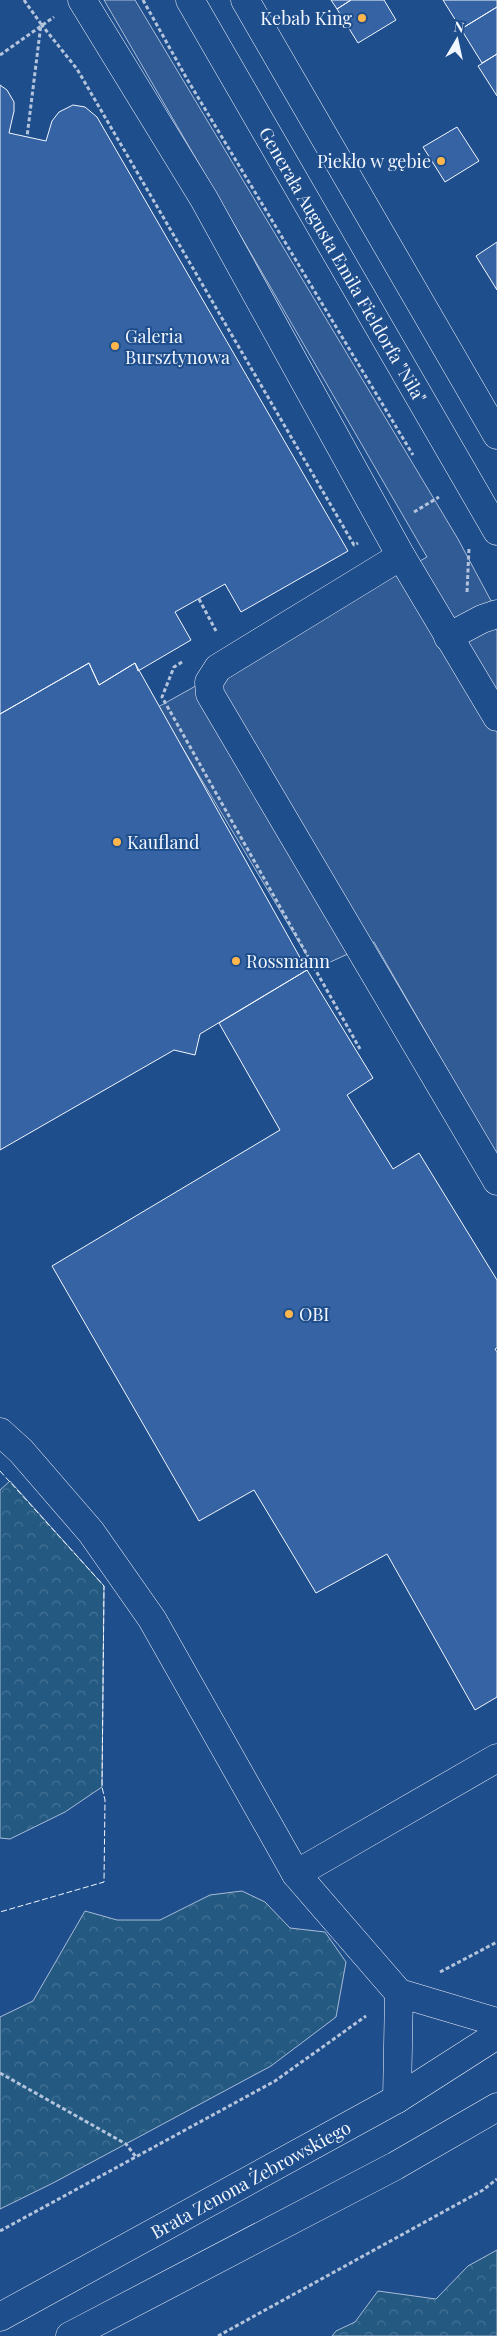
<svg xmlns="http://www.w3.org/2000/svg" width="497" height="2336" viewBox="0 0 497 2336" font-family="'Playfair Display',serif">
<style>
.forest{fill:url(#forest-crowns);stroke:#a8bbd7}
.parking{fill:#305b95;stroke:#a8bbd7}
.building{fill:#3563a3;stroke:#f2f6ff}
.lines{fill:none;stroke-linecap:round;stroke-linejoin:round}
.minor-casing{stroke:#f2f6ff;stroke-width:29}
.path{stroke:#b3c4dc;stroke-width:3;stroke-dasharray:4 2.5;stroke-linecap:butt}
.minor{stroke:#1f4e8c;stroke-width:28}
.fence{stroke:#f2f6ff;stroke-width:1;stroke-dasharray:6 2.5;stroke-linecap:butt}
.poi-dot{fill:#ffb74d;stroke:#1f4e8c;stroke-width:2}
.labels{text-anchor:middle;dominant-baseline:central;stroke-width:4;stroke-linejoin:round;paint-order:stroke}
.poi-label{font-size:18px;fill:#f2f6ff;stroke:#1f4e8c;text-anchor:start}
.street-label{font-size:18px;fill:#f2f6ff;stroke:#1f4e8c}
</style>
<defs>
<pattern id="forest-crowns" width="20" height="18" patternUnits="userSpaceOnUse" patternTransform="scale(1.25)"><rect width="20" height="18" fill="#245a82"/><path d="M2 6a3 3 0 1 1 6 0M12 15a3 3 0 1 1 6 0" fill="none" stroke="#447295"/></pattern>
</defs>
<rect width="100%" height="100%" fill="#1f4e8c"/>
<path class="forest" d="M10 1481 104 1586 102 1787 65 1812 10 1839 0 1838V1490Z
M242 1891 265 1902 290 1928 325 1932 346 1962 336 2017 271 2066 53 2183 0 2209V2017L33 2001 85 1911 117 1920H160L210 1895Z
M497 2250V2336H332L336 2331 355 2322 378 2291 436 2299 468 2266Z"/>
<path class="parking" d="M104 0H135L458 539 497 612V1156L374 942 315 969 158 707 427 557Z"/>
<path class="building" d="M331 0H351L337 9Z
M351 0H384L396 20 358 43 337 9Z
M443 0H497V7L461 29Z
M497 7V54L482 63 461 29Z
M497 54V96L478 66Z
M0 85 7 90 14 102V111L9 133 46 141 52 121 59 112 73 105 85 107 97 117 348 551 241 612 225 584 175 612 191 640 138 671 135 663 99 685 89 663 0 714Z
M457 127 479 161 445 182 423 147Z
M497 242V290L476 256Z
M89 663 99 685 135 663 307 970 200 1034 195 1055 174 1050 0 1150V714Z
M307 970 373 1078 347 1095 393 1169 419 1153 497 1280V1348L495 1349 497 1352V1697L475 1710 387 1554 316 1593 254 1490 199 1521 52 1266 280 1130 219 1023Z"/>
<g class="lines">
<g class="minor-casing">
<g id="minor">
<path d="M82 0 204 199 401 556 497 717"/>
<path id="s1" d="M190 0 497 531"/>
<path d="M245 0 497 435"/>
<path d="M401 556 218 668 209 682 210 694 497 1181"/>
<path d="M448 637 482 619 497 614"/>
<path d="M0 1432 21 1451 91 1532 152 1619 296 1874 399 1993 497 2022"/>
<path d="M296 1874 497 1758"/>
<path d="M397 2099 399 1993"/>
<path id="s2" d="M0 2317 397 2099 497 2035"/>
<path d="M70 2336 395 2166 497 2107"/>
</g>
</g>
<path class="path" d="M24 0 41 24 27 137
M143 0 187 79 413 455
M41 24 77 69 354 545 358 543
M0 55 54 17
M414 512 439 497
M467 592 469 548
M199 599 216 631
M182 662 174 667 162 697 360 1049
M440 1972 497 1942
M0 2073 126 2144 136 2157
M0 2231 275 2081 366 2016
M218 2336 483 2190 497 2179"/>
<use href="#minor" class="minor"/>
<path class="fence" d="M0 1471 104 1586 102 1787 105 1800 104 1882 0 1912"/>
</g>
<g class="poi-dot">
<circle cx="362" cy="18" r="5"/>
<circle cx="441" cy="161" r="5"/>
<circle cx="115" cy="346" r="5"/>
<circle cx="117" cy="842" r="5"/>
<circle cx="236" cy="961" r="5"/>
<circle cx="289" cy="1314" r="5"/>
</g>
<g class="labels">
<g class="poi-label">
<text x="352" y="18" text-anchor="end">Kebab King</text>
<text x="431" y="161" text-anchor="end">Piekło w gębie</text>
<text x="125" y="336">Galeria<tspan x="125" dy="21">Bursztynowa</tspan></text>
<text x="127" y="842">Kaufland</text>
<text x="246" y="961">Rossmann</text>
<text x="299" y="1314">OBI</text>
</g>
<g class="street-label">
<text stroke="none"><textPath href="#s1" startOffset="306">Generała Augusta Emila Fieldorfa "Nila"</textPath></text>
<text stroke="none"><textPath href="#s2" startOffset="286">Brata Zenona Żebrowskiego</textPath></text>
</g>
</g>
<g transform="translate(457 40) rotate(9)" stroke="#1f4e8c" stroke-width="4" paint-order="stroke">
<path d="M0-4L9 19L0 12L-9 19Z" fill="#f2f6ff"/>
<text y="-8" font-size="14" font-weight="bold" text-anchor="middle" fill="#f2f6ff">N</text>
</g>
</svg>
